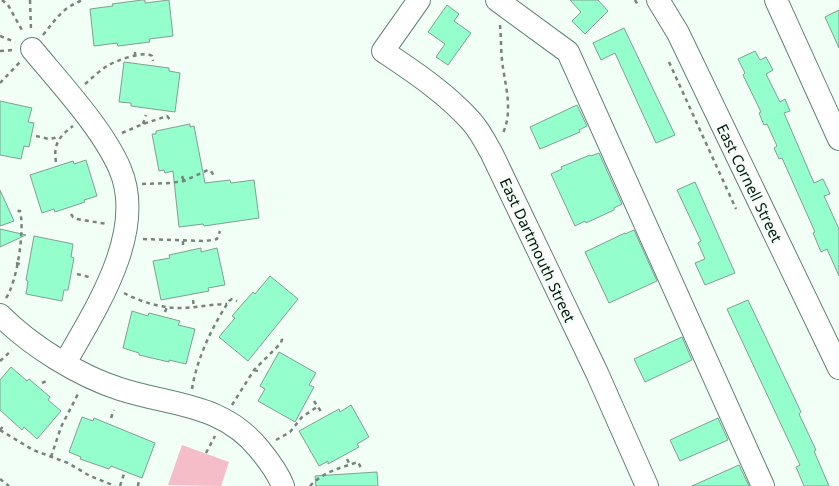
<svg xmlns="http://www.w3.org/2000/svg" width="839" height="486" viewBox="0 0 839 486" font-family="'Noto Sans',sans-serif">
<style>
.green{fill:#f4bdc7}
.building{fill:#95fecd;stroke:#80a090}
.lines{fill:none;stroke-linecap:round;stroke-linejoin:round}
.minor-casing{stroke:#638373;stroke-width:24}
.path{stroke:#77847d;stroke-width:2.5;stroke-dasharray:4 4;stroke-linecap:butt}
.minor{stroke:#fff;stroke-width:22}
.labels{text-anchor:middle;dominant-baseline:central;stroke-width:4;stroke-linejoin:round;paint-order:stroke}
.street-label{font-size:15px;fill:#07130d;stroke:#f1fff7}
</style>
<rect width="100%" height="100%" fill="#f1fff7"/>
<path class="green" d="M182 445 229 462 221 486 168 485Z"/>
<path class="building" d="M142 0H145V3L169 0 173 36 149 39 150 42 118 46 117 43 94 46 90 9 113 6 112 4Z
M570 0H598L608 11 585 34 572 21 581 12Z
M447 5 459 14 454 21 471 33 448 65 436 57 445 44 428 32Z
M839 10V48L825 17Z
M624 28 675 135 656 143 615 53 601 60 593 43Z
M755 51 760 60 766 57 773 70 766 74 780 102 785 99 790 111 784 113 814 183 823 179 830 194 824 196 839 229V276L827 249 821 252 813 233 815 232 782 158 779 159 774 148 777 146 767 124 764 125 759 113 761 112 743 75 745 73 738 59Z
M124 62 169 68V71L180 73 175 112 131 106V103L119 102Z
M0 101 32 108 28 122 34 123 29 147 24 146 21 159 0 155Z
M577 105 587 126 579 130 580 132 540 149 530 127Z
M190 124V127L194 126 205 183 230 180 231 183 254 180 259 218 204 226 203 224 179 227 173 171 165 173 164 170 159 171 152 134H156V131Z
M599 153 622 204 614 208V210L586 223 585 221 575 226 551 174 562 169 561 167 590 155 591 156Z
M86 160 97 196 84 200 85 202 55 212 54 209 42 213 30 175 73 161 74 164Z
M695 182 735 273 705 285 695 263 705 259 698 243 701 241 677 190Z
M0 190 14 221 0 226Z
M0 229 26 235 0 247Z
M634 230 657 281 609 303 585 252 625 233V234Z
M34 236 73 244 71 257 74 258 68 290H64L62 301 26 294 28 281 26 280Z
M201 248V252L217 248 225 285 208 288 209 291 161 300 153 261 170 258 169 255Z
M270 276 298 299 248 361 219 337 235 318 232 316 253 292 255 294Z
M748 300 801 412 799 414 816 450 814 451 829 486H804L796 467 800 465 727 309Z
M132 311 148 316 149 313 180 321 178 325 195 329 186 364 169 360V362L139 355V353L123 348Z
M682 337 692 360 645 382 634 359Z
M279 352 316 373 309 385 314 387 295 422 258 401 265 389 260 386Z
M11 367 27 381 29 379 50 397 48 400 61 411 37 439 24 427 22 430 0 410V380Z
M351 405 369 437 357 444 359 447 328 464V461L319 466 299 431 339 409 340 412Z
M82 417 93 421 94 418 155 443 142 478 111 466 109 469 80 459 81 457 69 452Z
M718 418 728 440 680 461 670 440Z
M739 465 749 486H692Z
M377 472 378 486H316L315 476Z"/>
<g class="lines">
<g class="minor-casing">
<path id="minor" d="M419 0 383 51C414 72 446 93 471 121 480 131 486 143 492 154L597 373 647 486
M497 0 568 52 763 486
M658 0 678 33 839 368
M776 0 839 139
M32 49C60 83 103 129 120 169 147 232 95 310 65 363
M0 315C31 346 79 376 120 389 172 406 223 403 260 450 269 461 278 473 283 486"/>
</g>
<path class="path" d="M2 0 8 5 23 32
M30 0 31 30
M635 0 639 7
M500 25C501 37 501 49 502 61 505 85 514 112 502 135
M43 35C56 19 63 7 83 0
M0 36 15 42
M0 51 13 50
M135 56V49
M669 62 736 209
M0 83 20 62
M85 84C92 78 99 71 107 66 115 61 144 50 152 56L153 61
M143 124 146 115
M122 133 143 124 167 116 172 122
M36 136 49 139 59 137
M56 162C53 145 59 136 73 126
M182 176 184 181
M142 184 170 183 184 181 208 170 211 171 214 176
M71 214 73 217 77 219 107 224
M143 239 206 241 217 239 220 231
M183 241V246
M16 263 23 265
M77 274 89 277
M124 293C141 302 161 308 180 308 196 308 212 304 227 304
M6 298C17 283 25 229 20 211H15
M193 300 194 307
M165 312 167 307
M0 361 12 350
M254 370 262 372
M42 383 49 380
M192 389C197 358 212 327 229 301L232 299 237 301
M314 401 322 413
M232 405 254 370 281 343 282 339 280 335
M111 418 114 410
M0 430 33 450 68 463 90 476 115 486
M0 430 5 424
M276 440 290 432 302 417 317 407
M206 453 215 436
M51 457 61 427 79 392
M347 459 350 465
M0 479 9 486
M120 486 124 474
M138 486 139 478
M310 486C323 472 340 468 358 462L361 468"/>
<use href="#minor" class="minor"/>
</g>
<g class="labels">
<g class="street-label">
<text transform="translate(750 183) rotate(64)">East Cornell Street</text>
<text transform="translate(538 250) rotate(65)">East Dartmouth Street</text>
</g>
</g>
</svg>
